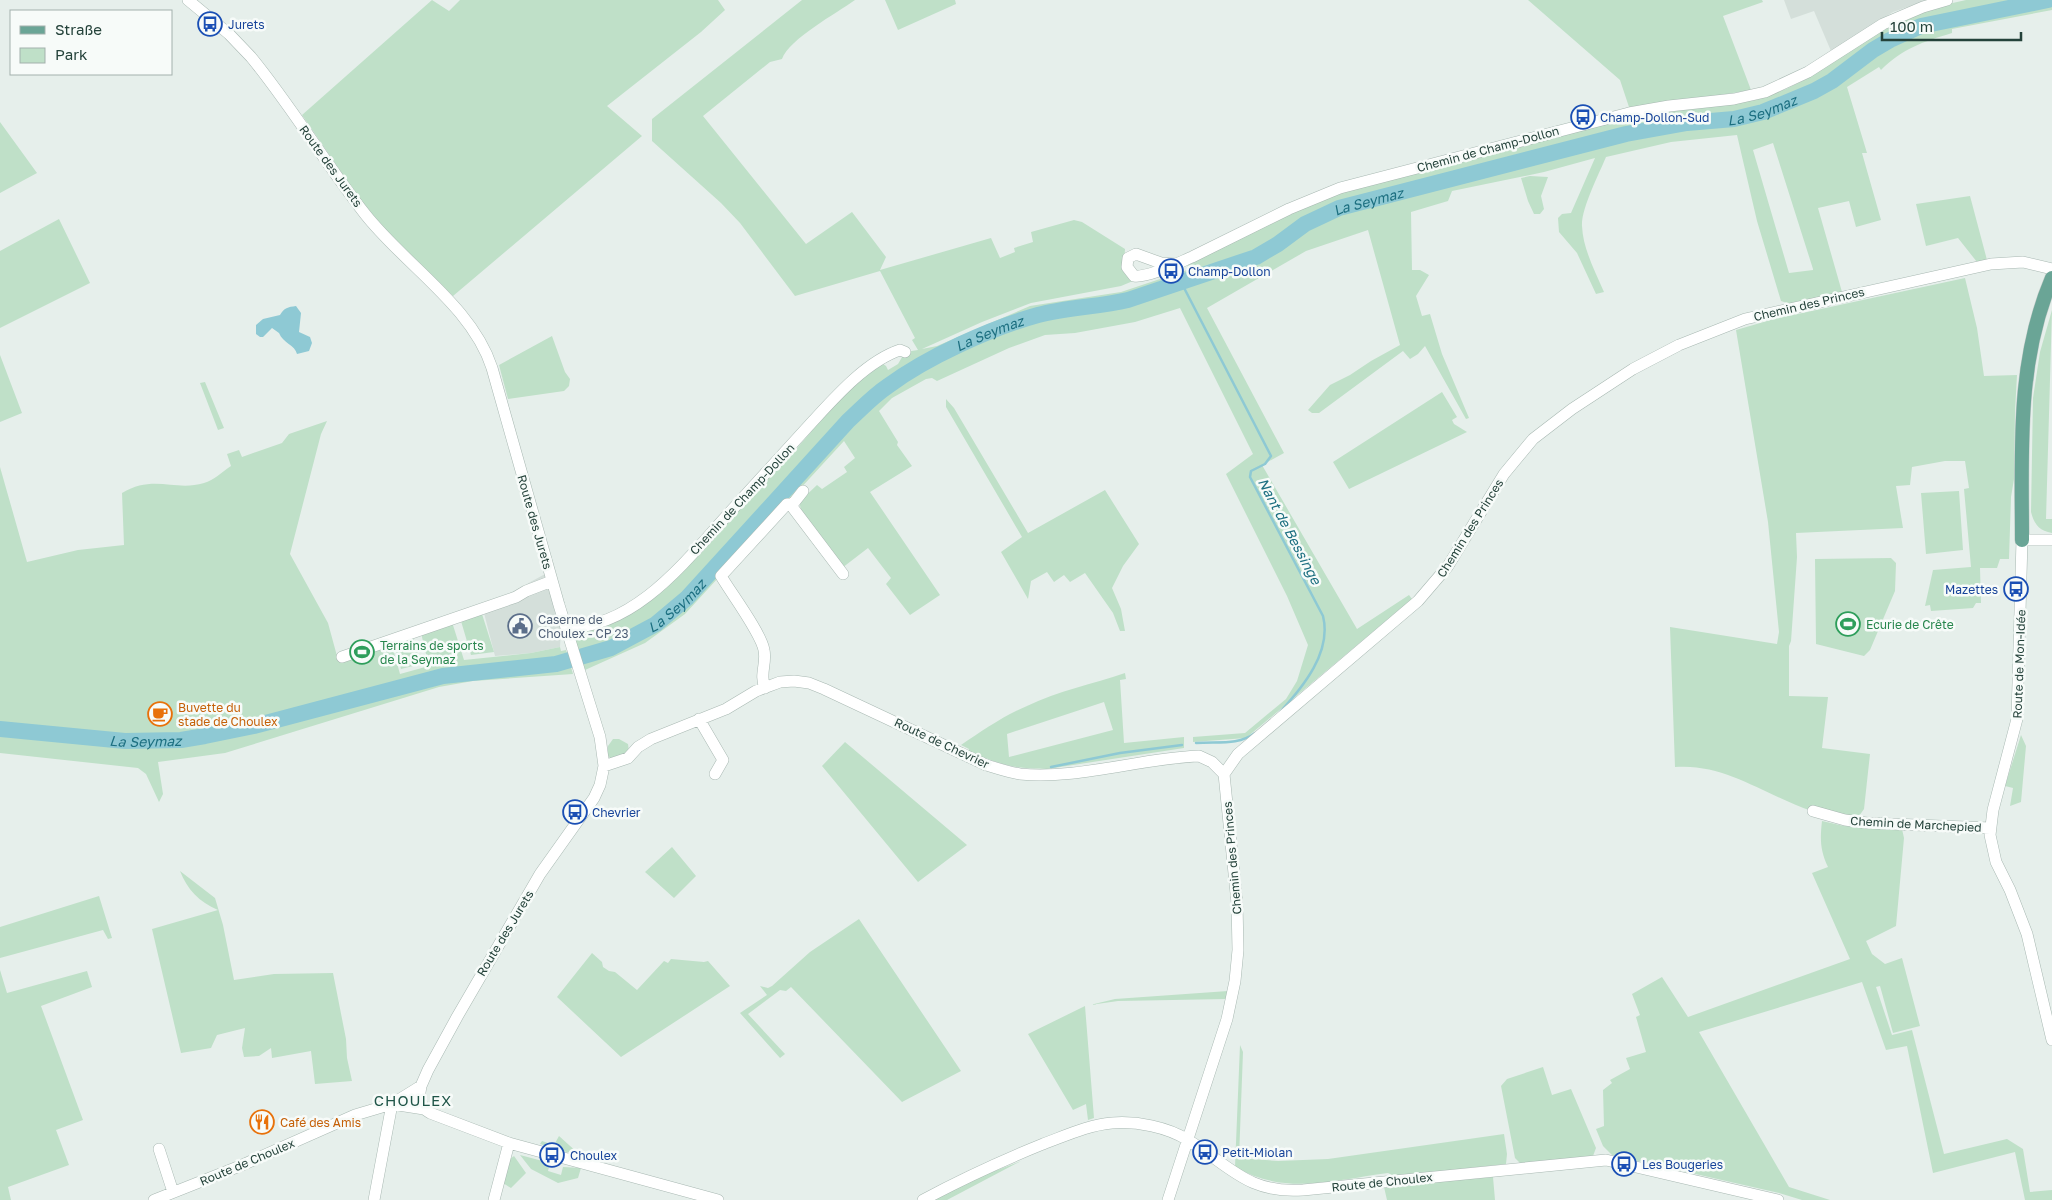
<svg xmlns="http://www.w3.org/2000/svg" width="2052" height="1200" viewBox="0 0 2052 1200" font-family="'Golos Text',sans-serif">
<style>
.built{fill:#d4dfda}
.green{fill:#bfe0c8;fill-rule:evenodd}
.water{fill:#8ec9d4}
.lines{fill:none;stroke-linecap:round;stroke-linejoin:round}
.stream{stroke:#8ec9d4;stroke-width:2.5}
.river{stroke:#8ec9d4;stroke-width:16}
.minor-casing{stroke:#a8b8b2;stroke-width:12}
.major-casing{stroke:#c2cac8;stroke-width:15}
.minor{stroke:#fff;stroke-width:11}
.major{stroke:#6aa596;stroke-width:14}
.labels{text-anchor:middle;dominant-baseline:central;stroke-width:5;stroke-linejoin:round;paint-order:stroke}
.transit-label{font-size:12px;fill:#164399;stroke:#f7fbf9;text-anchor:start}
.street-label{font-size:12px;fill:#24423a;stroke:#f7fbf9}
.service-label{font-size:12px;fill:#4e5e75;stroke:#f7fbf9;text-anchor:start}
.leisure-label{font-size:12px;fill:#27864d;stroke:#f7fbf9;text-anchor:start}
.food-label{font-size:12px;fill:#c56008;stroke:#f7fbf9;text-anchor:start}
.water-label{font-size:14px;font-style:italic;fill:#1c6f80;stroke:#f7fbf9}
.quarter-label{font-size:15px;letter-spacing:1px;fill:#1f5548;stroke:#f7fbf9}
</style>
<rect width="100%" height="100%" fill="#e6efeb"/>
<path class="built" d="M1784 0H1927L1893 12 1831 51 1814 11 1791 19Z
M545 574 561 629 560 647 531 653 495 656 484 613 505 596Z"/>
<path class="green" d="M432 0 449 11 460 0H718L725 10 701 32 607 106 642 136 453 296 385 229 361 201 302 115Z
M802 0H855C837 13 789 39 782 59L770 62 703 116 806 244 852 212 886 257 880 270 991 238 1000 258 1015 252 1014 248 1033 242 1031 232 1074 220 1082 222 1125 249C1125 264 1115 268 1133 281L1121 286 1031 303 982 322 922 349 937 346 1030 306 1121 292 1187 270 1188 265 1297 209 1348 191 1633 117 1755 100 1786 89 1804 80 1879 31 1935 7 1966 0H2052V10L1952 29V33C1923 42 1903 48 1881 70L1879 67 1847 87 1867 153H1862L1881 220 1856 227 1849 201 1818 208 1842 292 1790 304 1781 301 1757 221 1737 135 1671 142 1606 157C1599 174 1581 209 1582 226 1583 249 1595 271 1604 292L1596 294 1577 253 1559 232 1558 218 1562 214 1571 213 1595 158 1544 172 1452 191 1448 201 1411 212 1412 270H1420L1429 275 1416 296 1422 316 1430 314 1442 354 1469 418 1466 419 1425 346 1418 354 1410 359 1403 351 1319 413H1312L1308 410 1330 385 1350 375 1371 361 1400 345 1368 230 1306 251 1207 308 1284 453 1262 465 1357 629 1409 595 1412 599 1246 738 1193 742V737L1245 733 1286 699 1297 681 1308 645 1287 596 1226 474 1253 454 1180 308 1135 322 1075 333 1045 335 1009 348 937 381 932 378 926 379 892 398 879 411 898 442 897 445 912 466 870 492 940 595 910 615 886 584 891 578 868 548 842 568 802 513 799 502 817 485 822 489 847 472 844 467 855 458 844 441 685 614 645 643 585 670 566 628H577L646 597 749 500V491L789 448H797L811 432 809 425 835 397 883 364 886 366 888 370 898 364 905 352 918 350 912 340 915 338 880 271 795 296 740 223 721 203 652 141V119ZM1773 143 1813 269V270L1789 273 1753 150Z
M885 0H955L956 4 898 30Z
M1528 0H1762L1763 2 1723 16 1751 90 1630 110 1620 80Z
M0 122 37 173 0 193Z
M1530 176 1548 177 1541 196 1544 209 1540 214H1534L1528 201 1521 178Z
M1970 196 1987 260 1977 262 1958 238 1926 246 1916 204Z
M59 219 90 283 0 328V251Z
M1965 278 1977 328 1984 376 2017 375 2015 412 2014 479 2011 497 2009 559H2000L1997 568H1980L1981 603H1976L1973 608 1931 611 1930 605 1925 606 1933 570 1971 567 1964 489 1969 488 1965 461H1945L1912 467 1910 485 1896 486 1903 528 1796 533 1797 557 1791 641 1789 646V696L1828 697 1822 748 1870 754 1864 809 1857 819C1843 816 1826 815 1812 811 1766 796 1726 763 1675 767L1670 627 1777 644 1779 632 1768 522 1736 330 1774 319Z
M2052 310 2046 519H2052V533C2039 531 2034 524 2031 512L2033 398 2040 352Z
M552 336 565 372 570 379 569 386 564 391 508 399 499 365Z
M0 355 22 413 0 422Z
M205 382 224 428 218 430 200 383Z
M1442 392 1457 417 1452 420 1454 424 1467 432 1349 489 1333 462Z
M946 399 954 408 1028 533 1105 490 1139 544 1123 566 1112 588 1121 609 1125 631H1120L1113 613 1085 573 1070 582 1064 575 1054 582 1047 572 1031 581 1028 599 1001 552 1022 537 946 407Z
M327 421 321 434 290 554 328 623 337 656 390 638 400 674 429 666 421 633 452 622 464 660 531 653 560 647 561 651 566 650 573 674 473 681 439 687 225 753 158 762 163 794 159 802 146 774 138 768 0 753V467L27 562 78 550 124 545 122 493C154 474 175 492 204 483 214 480 222 472 231 466L227 454 239 450 242 457 282 443 289 434Z
M1959 491 1963 550 1926 554 1921 493Z
M1891 558 1896 563 1895 591 1870 650 1864 656 1816 644 1815 559Z
M482 614 494 652 471 655 461 621Z
M413 637 421 664 401 669 394 644Z
M1125 673 1126 679 1120 680 1124 743 1184 737V748L1047 769C1013 769 999 764 968 751L969 749 961 745C982 731 1003 716 1027 706 1058 691 1093 684 1125 673ZM1104 702 1113 730 1009 757 1007 734Z
M2021 735 2026 746 2021 802 2010 806 2013 788 2005 786Z
M613 739H619L628 744 629 752 611 759 608 756V746Z
M845 742 967 845 918 882 822 766Z
M1822 821 1844 826 1902 829 1904 838 1896 926 1866 941 1872 954 1885 964 1902 958 1920 1026 1893 1033 1880 986 1876 987 1892 1035 1912 1030 1944 1154 2007 1139 2023 1149 2030 1192 2052 1190V1200H2025L2015 1152 1933 1173 1907 1046 1886 1050 1862 982 1699 1032 1789 1187 1830 1200H1802L1779 1193 1612 1155 1603 1146 1596 1129 1604 1126 1603 1090 1612 1083 1610 1080 1630 1069 1626 1058 1646 1052 1636 1017 1640 1015 1632 994 1662 977 1688 1017 1850 959 1812 873 1828 867C1820 850 1820 839 1822 821Z
M672 847 696 876 674 898 645 872Z
M180 871 215 898 223 925 234 980 274 974 333 973 346 1039 347 1058 352 1081 315 1084 311 1051 272 1058 271 1048 259 1056 244 1057 242 1048 245 1028 217 1035 211 1048 181 1053 152 929 218 910C199 902 187 889 180 871Z
M99 896 112 938 108 939 103 930 0 958V927Z
M859 919 961 1071 902 1102 791 987 786 991 780 990 748 1014 785 1054 780 1058 740 1013 767 995 760 986 768 988 772 986 810 952Z
M592 953 602 962 603 967 609 971 615 972 637 990 664 961 668 963 671 959 704 962 708 961 730 986 621 1057 557 997Z
M0 970 7 993 87 971 92 987 41 1006 83 1120 56 1130 69 1165 8 1187 11 1200H0Z
M1228 991 1227 999 1118 1001 1090 1005 1115 999Z
M1085 1006 1094 1118 1088 1120 1086 1104 1073 1110 1028 1034Z
M1240 1045 1243 1052 1239 1158 1278 1161 1328 1159 1504 1134 1507 1154 1506 1164 1394 1176 1388 1173C1334 1180 1285 1196 1235 1167Z
M1543 1067 1552 1095 1571 1089 1596 1148 1593 1156 1520 1163 1515 1158 1501 1086 1507 1079Z
M559 1136 579 1154H589L594 1158 593 1160 540 1144 542 1141 554 1145Z
M520 1155 550 1163 548 1171 561 1175 563 1167 581 1168 578 1178 558 1183 531 1169Z
M514 1156 526 1173 511 1188 503 1183 510 1159Z
M1021 1161 947 1200H932L976 1178Z
M1493 1177 1495 1200H1387L1384 1187Z"/>
<path class="water" d="M296 306 301 313 299 332 310 337 312 343 309 351 297 354C295 345 283 343 279 333L272 328 263 337H260L256 334V325L263 319 280 315C284 308 288 307 296 306Z"/>
<g class="lines">
<path class="stream" d="M1181 282 1271 456 1265 464 1251 471 1250 477 1323 616C1332 652 1303 687 1280 712
M1196 743C1216 741 1238 746 1255 733
M1051 767 1120 753 1182 745"/>
<path class="river" id="s1" d="M0 729 125 741 181 740 205 736 254 726 443 676 556 664 611 648 656 624 687 598 848 421C861 409 873 396 888 386 927 357 991 328 1038 315 1068 307 1098 307 1128 300L1256 257 1278 244 1305 224 1339 208 1626 134 1687 123 1734 119 1763 112 1814 91 1832 81 1873 50 1890 40 1921 26 2048 0"/>
<g class="minor-casing">
<path id="minor" d="M188 0 229 34 251 57C292 107 325 163 365 214 405 265 472 306 492 368L559 605 600 737 604 766 600 785 594 798 540 874 457 1017 428 1070 421 1086 419 1098 424 1109 430 1113 509 1143 718 1200
M1175 264 1161 263 1136 254 1128 258 1127 267 1134 276C1148 278 1178 263 1192 257L1289 209 1340 188 1629 113 1669 106 1734 99 1765 92 1808 72 1883 24 1923 7 1947 0
M792 505 803 491
M2052 540H2022L2017 719 1993 810 1990 835 1996 862 2010 890 2027 934 2052 1040
M566 628C637 627 687 559 731 511 758 481 786 451 813 421 836 396 867 361 900 350L905 352
M342 657 516 597 526 591 552 581
M765 688C759 675 767 663 764 650 761 633 731 593 721 576L787 504H790L843 574
M699 719 723 760 715 774
M604 766 628 758 638 747 651 739 726 709 756 691 780 682 794 681 809 683 824 689 986 765C997 768 1008 772 1020 774 1076 780 1142 758 1199 756L1212 762 1224 774
M1813 811 1845 820 1867 823 1990 828
M392 1104 424 1109
M159 1149 173 1192
M154 1200 240 1166 355 1115 392 1104 421 1086
M374 1200 392 1104
M494 1200 509 1143
M923 1200C962 1179 1001 1161 1043 1144 1065 1136 1088 1125 1112 1123 1137 1121 1167 1127 1188 1140 1230 1166 1248 1194 1303 1190L1606 1160 1778 1200
M1168 1200 1227 1019 1235 981 1238 950 1237 903 1224 774 1238 754 1418 601 1448 566 1504 474 1533 439 1572 409 1633 369 1679 345 1745 319 1991 264 2023 262 2052 269"/>
</g>
<g class="major-casing">
<path id="major" d="M2022 540C2022 452 2016 362 2052 278"/>
</g>
<use href="#minor" class="minor"/>
<use href="#major" class="major"/>
</g>
<defs>
<g id="bus-ring" transform="scale(1.25)"><circle r="9.5" fill="#f7fbf9" stroke="#1a4fb4" stroke-width="1.5"/><path d="M-5-6H5V4H4V6H2V4H-2V6H-4V4H-5ZM-3.5-4V0h7V-4ZM-3.5 1.2v1.5H-2V1.2ZM2 1.2v1.5H3.5V1.2Z" fill="#1a4fb4"/></g>
<g id="stadium-ring" transform="scale(1.25)"><circle r="9.5" fill="#f7fbf9" stroke="#2e9e5b" stroke-width="1.5"/><path d="M0-5a6.5 5 0 1 0 0 10a6.5 5 0 1 0 0-10ZM-3.5-1.8h7v3.6h-7Z" fill="#2e9e5b"/></g>
<g id="civic-ring" transform="scale(1.25)"><circle r="9.5" fill="#f7fbf9" stroke="#5c6f8a" stroke-width="1.5"/><path d="M-.6-6.5H3V-4.5H.6V-3L4-1V1h2V6H-6V1h2V-1L-.6-3ZM-1.2 2.5V6h2.4V2.5Z" fill="#5c6f8a"/></g>
<g id="cafe-ring" transform="scale(1.25)"><circle r="9.5" fill="#f7fbf9" stroke="#e8710a" stroke-width="1.5"/><path d="M-5.5-4.5H6V0H3Q3 3.5 0 3.5H-2.5Q-5.5 3.5-5.5 0ZM3-3.2v2h1.7v-2ZM-6 4.5H4V6H-6Z" fill="#e8710a"/></g>
<g id="restaurant-ring" transform="scale(1.25)"><circle r="9.5" fill="#f7fbf9" stroke="#e8710a" stroke-width="1.5"/><path d="M-5-6h1v4h1v-4h1v4h1v-4h1v5L-1.5 .5V6h-2V.5L-5-1ZM5-6V6H3V1.5H1.5Q1.5-4 5-6Z" fill="#e8710a"/></g>
</defs>
<g fill-rule="evenodd">
<use href="#bus-ring" x="210" y="24"/>
<use href="#bus-ring" x="1583" y="117"/>
<use href="#bus-ring" x="1171" y="271"/>
<use href="#bus-ring" x="2016" y="589"/>
<use href="#stadium-ring" x="1848" y="624"/>
<use href="#civic-ring" x="520" y="626"/>
<use href="#stadium-ring" x="362" y="652"/>
<use href="#cafe-ring" x="160" y="714"/>
<use href="#bus-ring" x="575" y="812"/>
<use href="#restaurant-ring" x="262" y="1122"/>
<use href="#bus-ring" x="1205" y="1152"/>
<use href="#bus-ring" x="552" y="1155"/>
<use href="#bus-ring" x="1624" y="1164"/>
</g>
<g class="labels">
<g class="transit-label">
<text x="228" y="24">Jurets</text>
<text x="1600" y="117">Champ-Dollon-Sud</text>
<text x="1188" y="271">Champ-Dollon</text>
<text x="1998" y="589" text-anchor="end">Mazettes</text>
<text x="592" y="812">Chevrier</text>
<text x="1222" y="1152">Petit-Miolan</text>
<text x="570" y="1155">Choulex</text>
<text x="1642" y="1164">Les Bougeries</text>
</g>
<g class="street-label">
<text transform="translate(1488 149) rotate(-15)">Chemin de Champ-Dollon</text>
<text transform="translate(331 166) rotate(54)">Route des Jurets</text>
<text transform="translate(1809 304) rotate(-13)">Chemin des Princes</text>
<text transform="translate(742 499) rotate(-47)">Chemin de Champ-Dollon</text>
<text transform="translate(535 522) rotate(74)">Route des Jurets</text>
<text transform="translate(1470 528) rotate(-58)">Chemin des Princes</text>
<text transform="translate(2019 664) rotate(-88)">Route de Mon-Idée</text>
<text transform="translate(942 743) rotate(25)">Route de Chevrier</text>
<text transform="translate(1916 824) rotate(3)">Chemin de Marchepied</text>
<text transform="translate(1232 858) rotate(-95)">Chemin des Princes</text>
<text transform="translate(505 933) rotate(-59)">Route des Jurets</text>
<text transform="translate(247 1162) rotate(-23)">Route de Choulex</text>
<text transform="translate(1382 1182) rotate(-6)">Route de Choulex</text>
</g>
<g class="service-label">
<text x="538" y="619">Caserne de<tspan x="538" dy="14">Choulex - CP 23</tspan></text>
</g>
<g class="leisure-label">
<text x="1866" y="624">Ecurie de Crête</text>
<text x="380" y="645">Terrains de sports<tspan x="380" dy="14">de la Seymaz</tspan></text>
</g>
<g class="food-label">
<text x="178" y="707">Buvette du<tspan x="178" dy="14">stade de Choulex</tspan></text>
<text x="280" y="1122">Café des Amis</text>
</g>
<g class="water-label">
<text stroke="none"><textPath href="#s1" startOffset="1931">La Seymaz</textPath></text>
<text stroke="none"><textPath href="#s1" startOffset="1526">La Seymaz</textPath></text>
<text stroke="none"><textPath href="#s1" startOffset="1121">La Seymaz</textPath></text>
<text transform="translate(1290 531) rotate(62)">Nant de Bessinge</text>
<text stroke="none"><textPath href="#s1" startOffset="701">La Seymaz</textPath></text>
<text stroke="none"><textPath href="#s1" startOffset="146">La Seymaz</textPath></text>
</g>
<g class="quarter-label">
<text x="413" y="1100">CHOULEX</text>
</g>
</g>
<rect x="10" y="10" width="162" height="65" fill="#f7fbf9" stroke="#a3b1ad"/>
<rect x="20" y="26" width="25" height="8" fill="#6aa596" stroke="#a3b1ad"/>
<text x="55" y="35" font-size="15" fill="#24423a">Straße</text>
<rect x="20" y="48" width="25" height="15" fill="#bfe0c8" stroke="#a3b1ad"/>
<text x="55" y="60" font-size="15" fill="#24423a">Park</text>
<path d="M1882 32v8h139v-8" fill="none" stroke="#24423a" stroke-width="2.5"/>
<text x="1890" y="32" font-size="15" fill="#24423a" stroke="#f7fbf9" stroke-width="4" paint-order="stroke">100 m</text>
</svg>
